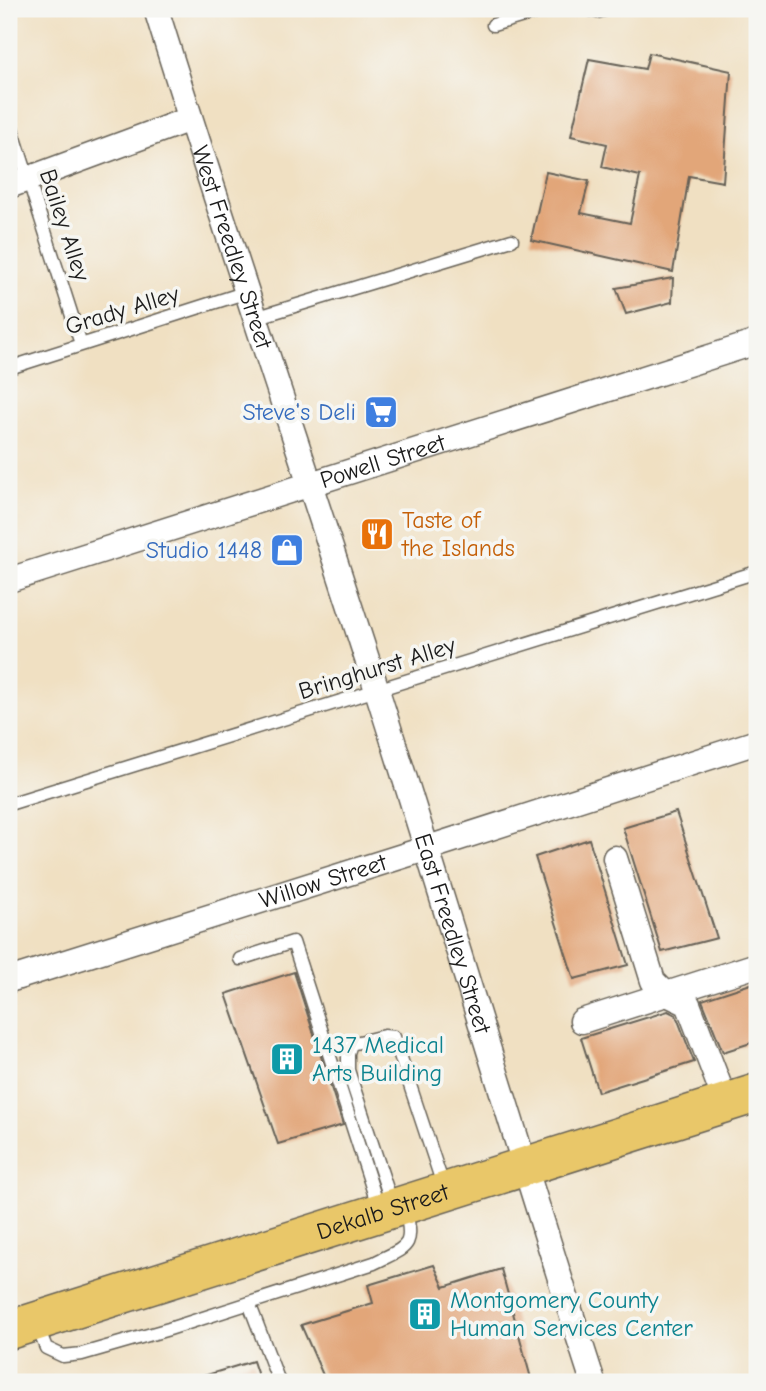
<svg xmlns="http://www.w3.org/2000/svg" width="766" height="1391" viewBox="0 0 766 1391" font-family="'Comic Neue',sans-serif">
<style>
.building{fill:#e2a679}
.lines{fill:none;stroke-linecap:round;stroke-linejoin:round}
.service-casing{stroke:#666156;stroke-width:15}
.minor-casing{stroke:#666156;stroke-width:27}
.trunk-casing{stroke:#666156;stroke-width:41}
.service{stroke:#fff;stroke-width:12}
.minor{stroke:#fff;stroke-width:24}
.trunk{stroke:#e9c769;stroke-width:38}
.labels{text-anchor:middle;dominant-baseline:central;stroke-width:7;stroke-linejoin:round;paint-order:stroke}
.street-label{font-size:24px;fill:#1c1c1c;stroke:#f6f6f2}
.shop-label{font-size:24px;fill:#366cbe;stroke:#f6f6f2;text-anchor:end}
.food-label{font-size:24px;fill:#c56008;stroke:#f6f6f2;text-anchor:start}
.culture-label{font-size:24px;fill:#0d838f;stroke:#f6f6f2;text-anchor:start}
</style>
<rect width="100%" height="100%" fill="#f6f6f2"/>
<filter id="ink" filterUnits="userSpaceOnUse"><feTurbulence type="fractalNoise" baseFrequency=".0143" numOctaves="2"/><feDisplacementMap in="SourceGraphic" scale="14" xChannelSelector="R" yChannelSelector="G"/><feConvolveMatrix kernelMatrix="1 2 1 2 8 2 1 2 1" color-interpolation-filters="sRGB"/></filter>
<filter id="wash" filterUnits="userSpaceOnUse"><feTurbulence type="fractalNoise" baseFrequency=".00686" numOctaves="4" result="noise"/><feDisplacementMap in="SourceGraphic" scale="28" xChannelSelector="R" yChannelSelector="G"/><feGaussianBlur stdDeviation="1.57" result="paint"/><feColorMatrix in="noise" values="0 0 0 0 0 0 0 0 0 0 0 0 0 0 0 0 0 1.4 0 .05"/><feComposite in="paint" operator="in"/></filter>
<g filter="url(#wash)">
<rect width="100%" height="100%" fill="#f0e0c2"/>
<g id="blocks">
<path class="building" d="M649 53 731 71 723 182 689 176 673 272 531 240 546 172 589 181 581 213 630 223 640 176 602 167 607 144 571 136 589 59 645 69Z
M673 278 672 302 626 314 616 288Z
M676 812 717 938 662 952 623 828Z
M589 839 628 965 574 979 535 857Z
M294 972 343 1125 278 1144 226 994Z
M757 982V1041L723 1052 702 1000Z
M668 1011 676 1015 694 1062 598 1092 581 1038Z
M434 1265 444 1287 501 1269 532 1382H326L301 1325 373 1303 368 1285Z
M253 1361 260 1382H198L197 1378Z"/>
</g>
</g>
<g filter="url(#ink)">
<use href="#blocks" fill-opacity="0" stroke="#666156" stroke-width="2"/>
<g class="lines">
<g class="service-casing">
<path id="service" d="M588 9 597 12 608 9
M493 25 547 9
M9 119 81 344
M255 318 512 240
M9 368 247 292
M9 804 757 572
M240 959 293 942 379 1209
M392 1204 348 1070V1053L351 1044 384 1036 394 1037 444 1188
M249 1303 279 1382
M37 1325 46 1348 63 1356 82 1354 169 1329 374 1263C408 1246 415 1248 405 1208"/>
</g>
<g class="minor-casing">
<g id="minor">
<path id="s1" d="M156 9C226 235 303 459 375 684 449 916 518 1150 593 1382"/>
<path d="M9 186 190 119"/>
<path id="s2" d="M9 580 757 342"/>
<path d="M615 858 653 981 665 993 688 1004 726 1103"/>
<path id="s3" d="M9 980 425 849 757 742"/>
<path d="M582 1021 757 965"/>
</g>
</g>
<g class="trunk-casing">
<g id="trunk">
<path id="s4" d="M9 1330 757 1093"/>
</g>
</g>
<use href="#service" class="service"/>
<use href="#minor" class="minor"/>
<use href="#trunk" class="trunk"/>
</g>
</g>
<defs>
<g id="supermarket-square" transform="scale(1.75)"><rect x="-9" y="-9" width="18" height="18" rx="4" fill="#3f7fe0" stroke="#f6f6f2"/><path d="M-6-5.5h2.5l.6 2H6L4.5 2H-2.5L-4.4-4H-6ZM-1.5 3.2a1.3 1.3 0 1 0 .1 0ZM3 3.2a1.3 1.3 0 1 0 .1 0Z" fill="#fff"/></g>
<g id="restaurant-square" transform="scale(1.75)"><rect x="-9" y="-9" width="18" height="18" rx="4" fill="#e8710a" stroke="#f6f6f2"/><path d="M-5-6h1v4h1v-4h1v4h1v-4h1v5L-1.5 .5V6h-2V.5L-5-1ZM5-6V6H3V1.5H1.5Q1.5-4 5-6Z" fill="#fff"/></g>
<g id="shop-square" transform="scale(1.75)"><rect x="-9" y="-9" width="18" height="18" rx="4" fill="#3f7fe0" stroke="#f6f6f2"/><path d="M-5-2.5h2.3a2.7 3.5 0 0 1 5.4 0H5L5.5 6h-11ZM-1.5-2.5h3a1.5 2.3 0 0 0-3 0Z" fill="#fff"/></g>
<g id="building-square" transform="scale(1.75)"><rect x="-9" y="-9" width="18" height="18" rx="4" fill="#0f9aa8" stroke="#f6f6f2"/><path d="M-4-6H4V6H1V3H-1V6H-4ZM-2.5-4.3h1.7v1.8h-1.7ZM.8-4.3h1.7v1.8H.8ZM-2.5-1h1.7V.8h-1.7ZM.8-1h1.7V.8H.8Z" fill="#fff"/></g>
</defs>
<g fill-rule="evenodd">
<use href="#supermarket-square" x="381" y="412"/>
<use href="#restaurant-square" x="377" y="534"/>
<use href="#shop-square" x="287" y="550"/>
<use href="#building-square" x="287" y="1059"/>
<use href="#building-square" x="425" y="1314"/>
</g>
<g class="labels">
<g class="street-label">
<text transform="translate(65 225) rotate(72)">Bailey Alley</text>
<text stroke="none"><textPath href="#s1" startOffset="250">West Freedley Street</textPath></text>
<text transform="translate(122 310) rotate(-17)">Grady Alley</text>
<text stroke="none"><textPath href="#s2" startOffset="392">Powell Street</textPath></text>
<text transform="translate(377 668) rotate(-17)">Bringhurst Alley</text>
<text stroke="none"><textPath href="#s3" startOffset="329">Willow Street</textPath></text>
<text stroke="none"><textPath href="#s1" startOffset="971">East Freedley Street</textPath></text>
<text stroke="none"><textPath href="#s4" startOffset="392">Dekalb Street</textPath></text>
</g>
<g class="shop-label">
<text x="356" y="412">Steve's Deli</text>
<text x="262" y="550">Studio 1448</text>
</g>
<g class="food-label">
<text x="402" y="520">Taste of<tspan x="402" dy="28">the Islands</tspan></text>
</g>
<g class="culture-label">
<text x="312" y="1045">1437 Medical<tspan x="312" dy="28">Arts Building</tspan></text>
<text x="450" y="1300">Montgomery County<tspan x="450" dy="28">Human Services Center</tspan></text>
</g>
</g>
<rect width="766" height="1391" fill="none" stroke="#f6f6f2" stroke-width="35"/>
</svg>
